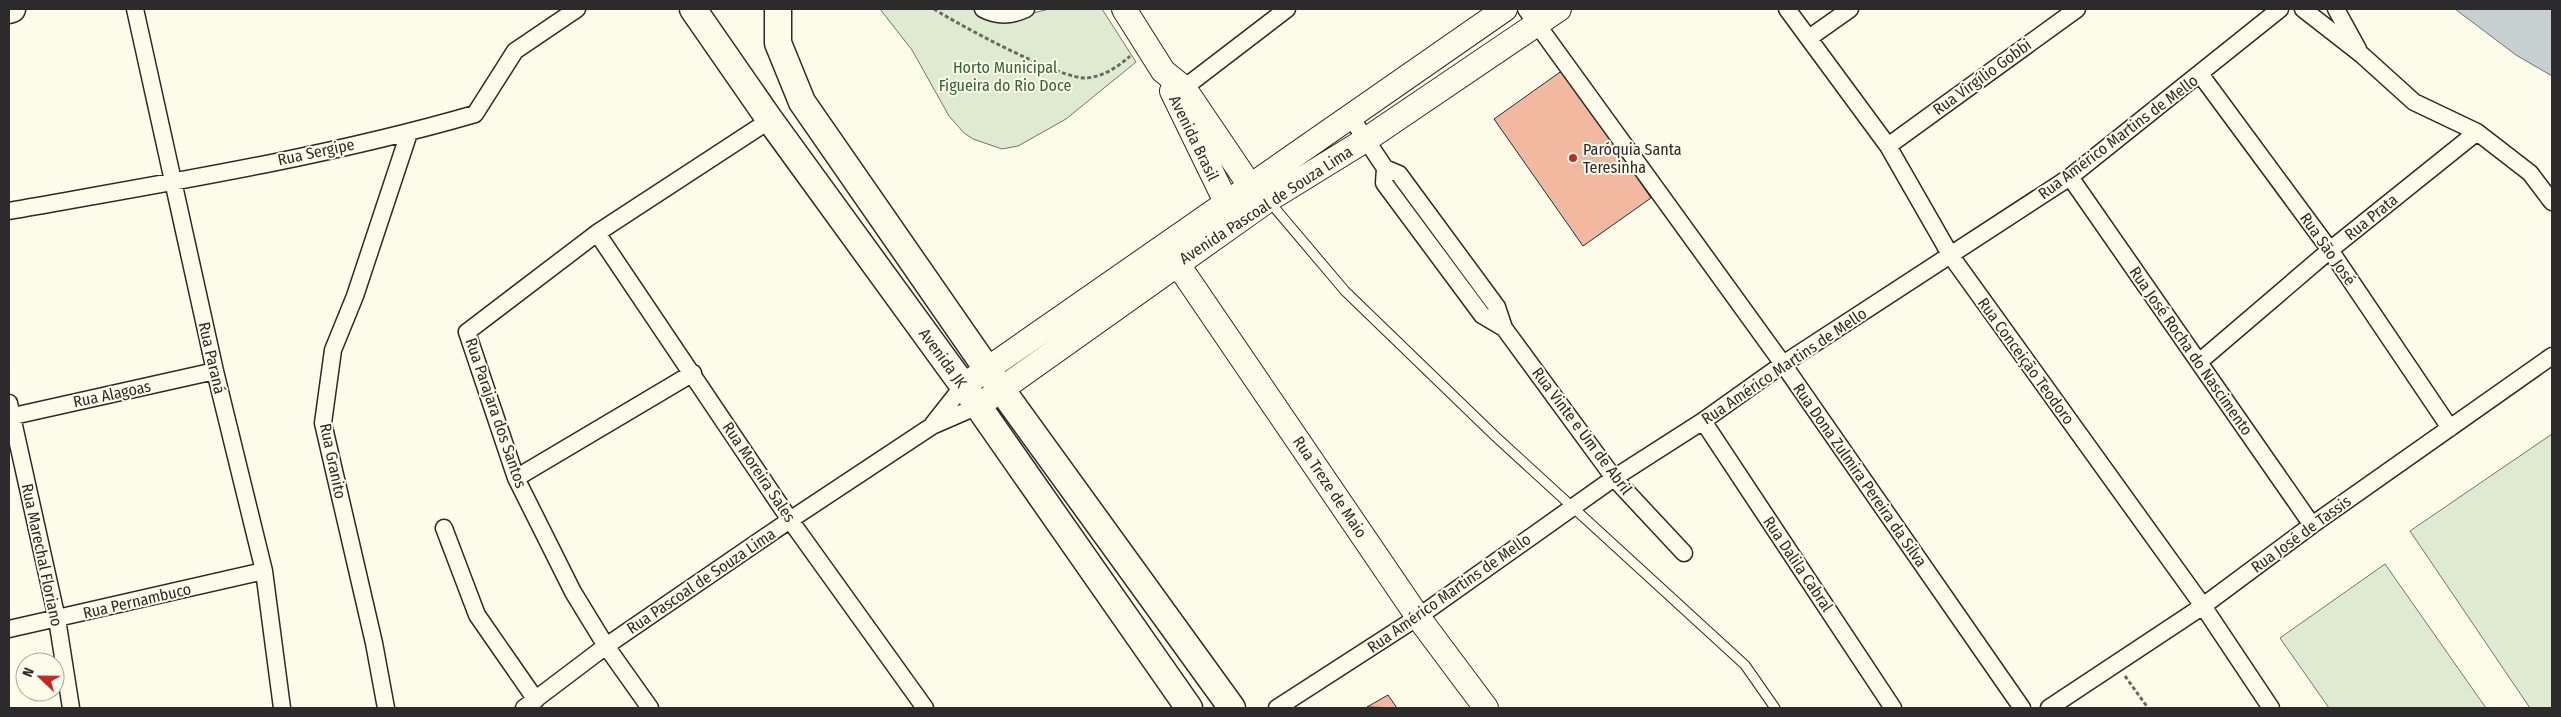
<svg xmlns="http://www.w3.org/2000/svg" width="2561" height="717" viewBox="0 0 2561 717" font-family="'Fira Sans Condensed',sans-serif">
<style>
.green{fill:#deebd1;stroke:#74746e}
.water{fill:#c7d0d0;stroke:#74746e}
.building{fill:#f2b8a0;stroke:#2b2b2b}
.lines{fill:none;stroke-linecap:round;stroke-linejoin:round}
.lane-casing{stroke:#2b2b2b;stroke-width:11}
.street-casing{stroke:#2b2b2b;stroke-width:19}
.secondary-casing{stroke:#2b2b2b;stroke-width:26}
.primary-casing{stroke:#2b2b2b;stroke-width:29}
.path{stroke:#6a6964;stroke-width:3;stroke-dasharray:4 2.5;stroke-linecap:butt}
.lane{stroke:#fdfbea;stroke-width:9}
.street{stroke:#fdfbea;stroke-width:16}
.secondary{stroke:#fdfbea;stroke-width:24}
.primary{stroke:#fdfbea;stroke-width:26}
.poi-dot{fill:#c62828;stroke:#fdfbea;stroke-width:2}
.labels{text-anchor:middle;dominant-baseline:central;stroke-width:4;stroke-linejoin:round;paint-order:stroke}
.park-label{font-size:16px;fill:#34623c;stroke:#fdfbea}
.street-label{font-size:16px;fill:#2b2b2b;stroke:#fdfbea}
.poi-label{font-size:16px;fill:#2b2b2b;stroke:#fdfbea;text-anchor:start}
</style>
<rect width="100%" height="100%" fill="#fdfbea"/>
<path class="green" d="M880 9H1012L1029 14 1049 9H1102L1136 62 1066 119 1018 146 1002 149 973 139 964 133 949 116 912 50Z
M2552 434V708H2530L2410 531Z
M2385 564 2486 708H2329L2280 638Z"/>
<path class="water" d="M2455 9H2552V76L2516 55Z"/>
<path class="building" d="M1563 70 1651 198 1583 246 1494 119Z
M1388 695 1397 708 1367 707Z"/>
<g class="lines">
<g class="lane-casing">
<path id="lane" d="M1268 200 1345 291 1496 437 1745 665 1775 708"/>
</g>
<g class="street-casing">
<path id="street" d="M135 9 215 371 264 571 282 708
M983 9C998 17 1011 16 1026 9
M1526 9 1783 364 2022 708
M1787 9 1888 146 1951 256 2203 606 2271 708
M2303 9 2362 55 2414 102 2477 132 2530 173 2552 202
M2336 9 2358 49
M1809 38 1850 9
M2200 74 2330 250 2450 428
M1176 94 1287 9
M1350 116 1385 168 1384 183 1482 315 1504 328
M1888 146 2077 9
M1385 168 1399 174 1497 307 1504 328 1614 478 1684 553
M2070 177 2312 525
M9 211C165 183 323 158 475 114L515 51 577 9
M597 233 790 520 925 708
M2199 362 2330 250 2477 132
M9 403 57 619 71 708
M9 417 215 371
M1703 421 1893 708
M933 424 963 386
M516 478 693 373
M444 528 477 615 536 700
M9 629 264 571
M386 708 374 643 323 423 333 350 355 296 409 133
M524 708 606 646 790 520 932 426 978 406
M650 708 606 646 573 592 516 478 467 332 597 233 770 120
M1277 708 1418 617 1614 478 1703 421 1783 364 2070 177 2280 9
M2049 708 2203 606 2312 525 2552 356"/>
</g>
<g class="secondary-casing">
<path id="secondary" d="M1124 9 1163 71 1184 88 1251 187 1263 195
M1172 91 1227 204
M1168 250 1418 617 1486 708
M963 386 1505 9
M978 406 1268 200 1367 139 1559 9"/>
</g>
<g class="primary-casing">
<path id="primary" d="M693 9 770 120 978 406 1189 708
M778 9V43L802 102 1001 389 1232 708
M9 10 12 9"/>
</g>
<path class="path" d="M934 9C959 25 1061 80 1087 78 1104 76 1118 67 1130 56
M2125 676 2148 708"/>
<use href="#lane" class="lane"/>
<use href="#street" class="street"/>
<use href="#secondary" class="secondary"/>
<use href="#primary" class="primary"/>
</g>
<circle class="poi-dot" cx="1573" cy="158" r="5"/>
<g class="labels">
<g class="park-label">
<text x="1005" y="67">Horto Municipal<tspan x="1005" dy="18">Figueira do Rio Doce</tspan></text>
</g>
<g class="street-label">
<text transform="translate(1982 77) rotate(-36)">Rua Virgílio Gobbi</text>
<text transform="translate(2118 137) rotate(-37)">Rua Américo Martins de Mello</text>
<text transform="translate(1194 138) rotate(64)">Avenida Brasil</text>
<text transform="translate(316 152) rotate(-12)">Rua Sergipe</text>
<text transform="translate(1266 205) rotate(-33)">Avenida Pascoal de Souza Lima</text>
<text transform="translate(2371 217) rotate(-39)">Rua Prata</text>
<text transform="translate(2328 249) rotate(55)">Rua São José</text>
<text transform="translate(2191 351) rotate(55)">Rua José Rocha do Nascimento</text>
<text transform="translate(212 358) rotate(77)">Rua Paraná</text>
<text transform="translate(943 358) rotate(54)">Avenida JK</text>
<text transform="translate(2026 361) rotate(54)">Rua Conceição Teodoro</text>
<text transform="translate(1784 366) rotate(-34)">Rua Américo Martins de Mello</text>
<text transform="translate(112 394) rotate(-12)">Rua Alagoas</text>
<text transform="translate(496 413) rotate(71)">Rua Parajara dos Santos</text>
<text transform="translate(1582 431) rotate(53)">Rua Vinte e Um de Abril</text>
<text transform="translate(333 461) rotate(78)">Rua Granito</text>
<text transform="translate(759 472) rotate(56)">Rua Moreira Sales</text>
<text transform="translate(1860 475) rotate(55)">Rua Dona Zulmira Pereira da Silva</text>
<text transform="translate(1330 487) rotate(56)">Rua Treze de Maio</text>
<text transform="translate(2301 534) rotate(-36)">Rua José de Tassis</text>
<text transform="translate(42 555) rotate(78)">Rua Marechal Floriano</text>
<text transform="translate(1798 564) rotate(56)">Rua Dalila Cabral</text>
<text transform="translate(701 581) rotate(-34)">Rua Pascoal de Souza Lima</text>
<text transform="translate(1449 593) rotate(-35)">Rua Américo Martins de Mello</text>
<text transform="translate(137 601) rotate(-13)">Rua Pernambuco</text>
</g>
<g class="poi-label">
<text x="1583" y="149">Paróquia Santa<tspan x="1583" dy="18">Teresinha</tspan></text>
</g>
</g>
<rect width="2561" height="717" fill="none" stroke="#2b2b2b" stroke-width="20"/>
<g transform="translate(40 677) rotate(292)"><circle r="24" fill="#fdfbea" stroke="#a9a89e"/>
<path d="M0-4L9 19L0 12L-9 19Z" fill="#c62828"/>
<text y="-8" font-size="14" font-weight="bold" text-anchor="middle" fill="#2b2b2b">N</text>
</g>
</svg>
